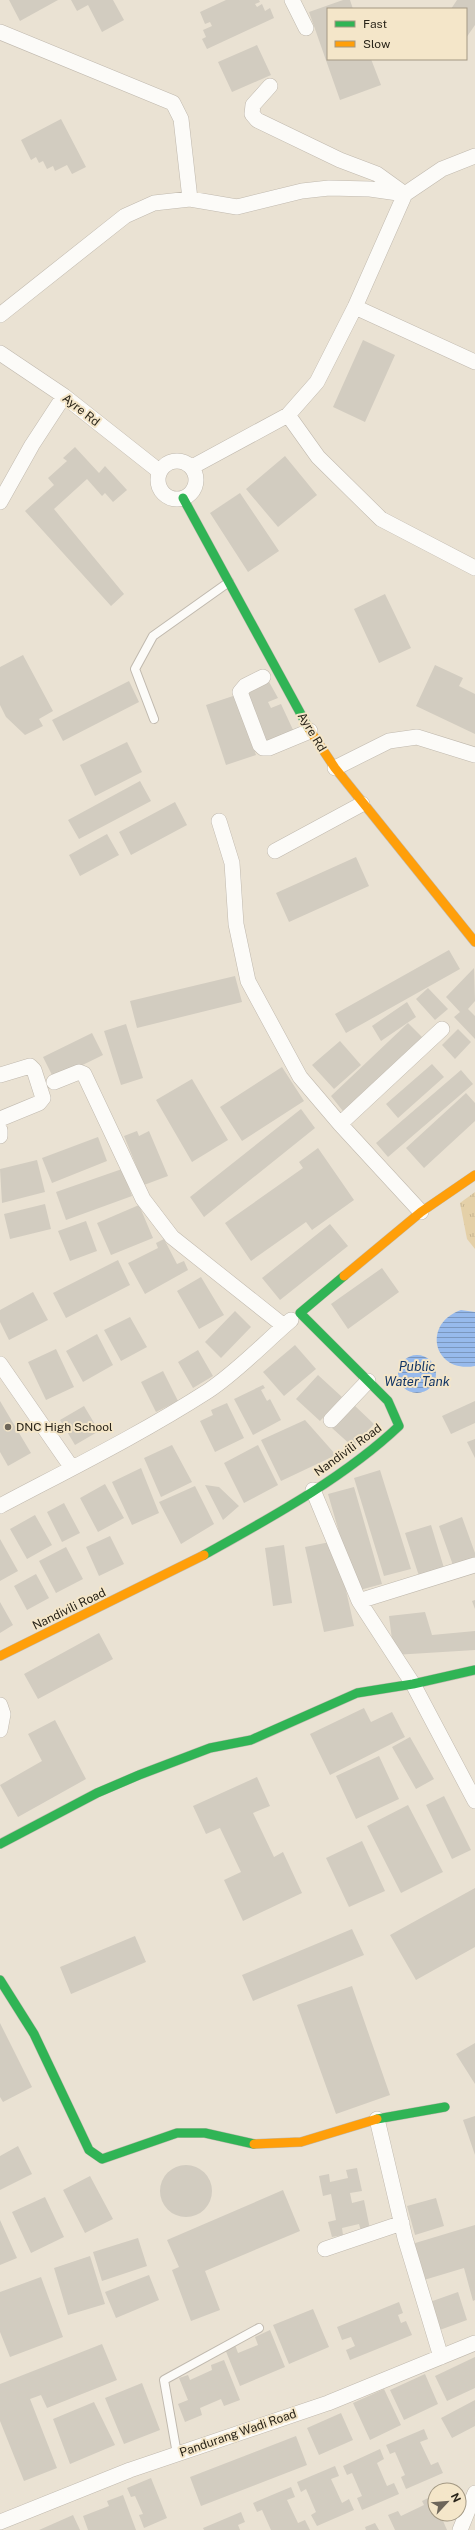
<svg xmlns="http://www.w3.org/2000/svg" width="475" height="2530" viewBox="0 0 475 2530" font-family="'Public Sans',sans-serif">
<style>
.park{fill:url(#park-tufts)}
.water{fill:url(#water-rules)}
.building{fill:#d2ccc0}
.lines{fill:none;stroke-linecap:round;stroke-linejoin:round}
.lane-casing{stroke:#c0b9ae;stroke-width:10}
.street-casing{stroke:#c0b9ae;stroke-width:16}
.fast-casing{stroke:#c0b9ae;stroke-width:10}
.slow-casing{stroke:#c0b9ae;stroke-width:10}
.lane{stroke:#fcfbf8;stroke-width:8}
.street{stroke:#fcfbf8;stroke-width:15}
.fast{stroke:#30b455;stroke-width:9}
.slow{stroke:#ff9f0a;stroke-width:9}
.poi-dot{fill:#6d665a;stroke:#f4e6c9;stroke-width:1.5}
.labels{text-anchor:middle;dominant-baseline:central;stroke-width:4;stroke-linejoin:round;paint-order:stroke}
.street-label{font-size:12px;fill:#292419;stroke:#f4e6c9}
.poi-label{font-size:12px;fill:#292419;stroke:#f4e6c9;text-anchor:start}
.water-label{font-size:13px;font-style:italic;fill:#123565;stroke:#f4e6c9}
</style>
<defs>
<pattern id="park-tufts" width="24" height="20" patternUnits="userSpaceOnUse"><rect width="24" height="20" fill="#e4d0a8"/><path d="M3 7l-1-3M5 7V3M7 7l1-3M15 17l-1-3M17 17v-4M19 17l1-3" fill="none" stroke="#c4b290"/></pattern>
<pattern id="water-rules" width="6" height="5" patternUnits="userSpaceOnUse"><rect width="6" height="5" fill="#97baec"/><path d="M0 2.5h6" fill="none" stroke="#7b97be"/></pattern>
</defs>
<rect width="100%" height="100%" fill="#eae2d3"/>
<path class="park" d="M475 1192V1249L467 1239 460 1203Z"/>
<path class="water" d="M461 1310 475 1312V1366C434 1374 421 1324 461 1310Z
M398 1374a19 19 0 1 1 38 0a19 19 0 1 1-38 0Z"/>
<path class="building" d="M9 0H58L20 21Z
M71 0H113L124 20 102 32 88 5 77 11Z
M226 0H259L260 2 255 4 257 7 262 4 265 11 270 8 274 18 207 49 202 39 206 37 203 30 212 26 210 22 205 24 200 12Z
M343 0H350L353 9H328V59H371L381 85 340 100 309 12Z
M457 0H475V25L466 38V9H451Z
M257 45 271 75 232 92 218 62Z
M61 119 86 167 72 174 67 165 55 171 53 166 47 169 43 161 39 163 36 157 31 160 21 140Z
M363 340 395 355 365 422 333 407Z
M75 447 99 473 105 466 127 490 113 502 105 493 102 496 87 479 54 509 124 594 111 606 25 511 54 485 48 478 67 461 63 458Z
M285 456 317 495 278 527 246 489Z
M240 493 279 551 248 572 210 513Z
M385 594 411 648 379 663 354 609Z
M23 655 53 711 39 719 43 726 25 735 6 717 0 705V667Z
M435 665 463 678 459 686 475 694V734L416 706Z
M268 680 278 698 268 702 271 708 281 704 294 732 263 743 245 692Z
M129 681 139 702 63 741 52 720Z
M236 695 256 755 226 765 206 705Z
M127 742 142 772 95 796 80 765Z
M140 781 151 801 79 839 68 820Z
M175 802 187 825 131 855 119 832Z
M107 834 119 855 80 876 69 855Z
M356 857 369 886 289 922 276 893Z
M449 950 460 969 346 1033 335 1014Z
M474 968 475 1001 468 1009 475 1016V1039L454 1017 460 1012 446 997Z
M235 976 242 1002 137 1028 130 1001Z
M428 988 448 1009 435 1020 416 999Z
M407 1002 416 1017 381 1041 372 1026Z
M408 1023 426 1041 346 1115 331 1096Z
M126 1024 143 1078 121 1085 104 1031Z
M458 1029 471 1042 455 1059 442 1045Z
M92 1033 103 1055 54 1079 43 1057Z
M340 1041 361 1065 334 1089 312 1065Z
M432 1064 444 1077 398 1118 386 1104Z
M282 1067 304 1101 242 1141 220 1107Z
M461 1070 473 1084 388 1157 376 1143Z
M192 1079 228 1140 192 1162 156 1100Z
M466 1093 475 1103V1121L424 1168 406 1148Z
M301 1109 315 1128 204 1217 190 1197Z
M137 1131 139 1136 149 1131 168 1176 144 1185 124 1136Z
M98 1137 107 1161 52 1183 42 1158Z
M318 1148 354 1200 312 1230 306 1222 251 1261 225 1223 303 1168 299 1162Z
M37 1160 45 1192 2 1203 0 1169Z
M122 1169 132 1196 66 1220 56 1192Z
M45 1204 51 1229 10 1239 4 1214Z
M139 1205 153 1238 111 1255 97 1223Z
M86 1221 97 1251 70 1261 58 1231Z
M330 1224 348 1246 280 1300 262 1278Z
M164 1239 177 1264 184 1261 188 1270 145 1294 128 1263 158 1248 156 1243Z
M118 1260 130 1285 66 1318 53 1293Z
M382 1268 399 1292 348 1329 331 1304Z
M201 1277 224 1315 199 1329 177 1291Z
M33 1292 48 1320 9 1340 0 1322V1310Z
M235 1311 251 1327 221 1358 205 1342Z
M130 1317 147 1347 121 1361 104 1330Z
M97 1334 113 1365 83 1382 66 1351Z
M295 1345 316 1369 284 1396 263 1372Z
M56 1349 74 1387 46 1400 28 1362Z
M198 1350 213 1376 193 1388 178 1362Z
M163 1371 178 1401 156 1412 141 1382Z
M318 1375 342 1397 320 1421 296 1399Z
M263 1385 265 1388 261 1390 267 1401 270 1399 281 1420 253 1435 234 1399Z
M0 1401 31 1453 8 1466 0 1452Z
M475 1401V1423L451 1434 442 1416Z
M227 1403 244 1438 215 1452 200 1421 213 1415 211 1410Z
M354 1405 374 1424 353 1447 332 1428Z
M84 1406 99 1431 75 1445 60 1420Z
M305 1420 336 1455 281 1481 261 1440Z
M475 1439V1458L467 1442Z
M172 1445 192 1482 161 1497 144 1458Z
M258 1445 278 1485 244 1503 224 1463Z
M141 1468 159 1513 132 1525 112 1482Z
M380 1470 411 1569 384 1576 354 1478Z
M105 1484 124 1518 98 1532 80 1498Z
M205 1485 219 1487 239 1506 223 1520Z
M195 1486 214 1524 181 1544 159 1502Z
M354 1487 382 1584 356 1591 328 1494Z
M64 1503 80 1533 62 1542 47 1512Z
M35 1515 52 1545 27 1559 10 1529Z
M462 1517 475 1553V1561L454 1568 439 1526Z
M431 1525 444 1568 419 1576 405 1533Z
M110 1536 124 1564 99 1576 86 1547Z
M0 1539 18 1571 0 1581Z
M335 1541 354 1626 324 1632 305 1547Z
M284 1545 292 1603 273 1606 265 1548Z
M66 1547 83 1579 56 1593 39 1561Z
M36 1574 49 1598 27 1610 14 1586Z
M475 1600V1609L472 1601Z
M0 1602 13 1625 0 1633Z
M425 1612 432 1635 475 1631V1650L394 1655 389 1616Z
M99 1633 113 1659 38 1699 24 1674Z
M364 1708 371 1722 392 1712 405 1737 330 1775 310 1734Z
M55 1720 86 1779 18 1817 0 1785 42 1761 28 1734Z
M410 1737 434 1779 416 1789 392 1747Z
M379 1756 399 1799 356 1819 336 1776Z
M257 1777 270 1806 253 1813 274 1857 283 1852 302 1893 243 1921 224 1880 241 1872 220 1828 206 1834 193 1806Z
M444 1796 471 1850 452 1859 426 1805Z
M408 1805 443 1872 401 1893 367 1826Z
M362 1841 385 1891 349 1907 326 1858Z
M475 1888V1947L416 1980 390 1935Z
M352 1929 364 1955 253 2001 242 1975Z
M135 1936 146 1962 71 1994 60 1967Z
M352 1986 390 2095 336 2114 297 2005Z
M0 2023 32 2087 3 2102 0 2097Z
M475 2043V2084L456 2054Z
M475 2116V2155L463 2120Z
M18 2146 32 2174 0 2190V2156Z
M160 2191a26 26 0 1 1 52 0a26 26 0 1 1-52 0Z
M357 2168 362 2191 350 2193 352 2203 364 2200 370 2229 361 2231 359 2224 342 2228 343 2235 332 2237 328 2222 336 2220 331 2194 323 2196 319 2176 329 2174 330 2182 348 2178 346 2170Z
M90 2176 113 2219 85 2233 63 2190Z
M283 2190 300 2231 205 2271 220 2310 191 2321 172 2270 179 2267 167 2240Z
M45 2197 64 2237 31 2253 12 2212Z
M436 2198 444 2226 415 2235 407 2206Z
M0 2220 17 2258 0 2265Z
M475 2225V2300L473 2301 464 2268 424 2280 412 2244Z
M138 2238 147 2266 102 2281 93 2252Z
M90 2256 105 2304 68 2315 54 2268Z
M149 2275 159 2300 116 2318 105 2292Z
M41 2277 63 2337 10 2357 0 2332V2292Z
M458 2292 467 2320 437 2331 427 2303Z
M399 2302 403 2313 398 2315 401 2323 406 2321 412 2335 350 2360 346 2350 355 2346 351 2337 342 2340 337 2327Z
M313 2309 329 2347 289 2364 273 2325Z
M270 2330 285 2367 240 2386 225 2349 235 2345 238 2353 258 2345 255 2337Z
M102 2344 117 2380 47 2408 41 2395 30 2399 57 2468 24 2481 0 2421V2384Z
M475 2357V2388L447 2401 435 2376Z
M224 2360 240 2400 224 2406 221 2399 200 2408 202 2415 185 2422 178 2404 188 2400 179 2378 188 2375 190 2380 212 2370 211 2365Z
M425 2374 438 2404 404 2420 390 2390Z
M142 2383 160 2430 124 2444 105 2398Z
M384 2389 401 2425 370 2440 353 2403Z
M475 2400V2426L452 2438 441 2418Z
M94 2402 115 2445 70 2464 53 2419Z
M341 2413 353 2440 319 2455 307 2428Z
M424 2429 428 2439 420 2442 431 2465 438 2462 443 2473 406 2489 401 2477 405 2475 395 2452 390 2454 386 2445Z
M296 2436 307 2465 201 2506 190 2477Z
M380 2449 384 2459 377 2463 387 2486 394 2483 399 2494 362 2510 357 2498 362 2496 352 2473 347 2475 343 2466Z
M335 2466 339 2476 331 2479 342 2503 349 2499 354 2510 317 2526 311 2515 316 2512 306 2489 301 2492 297 2482Z
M151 2478 167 2518 144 2528 139 2515 143 2514 135 2496 131 2497 127 2488Z
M291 2487 295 2497 287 2500 298 2523 305 2520 310 2530H271L262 2510 257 2512 253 2503Z
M123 2495 136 2530H88L83 2516 109 2506 107 2501Z
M432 2496 435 2514H440L447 2530H395L388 2515 398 2511 401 2516 424 2505 422 2501Z
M241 2512 245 2522 238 2525 240 2530H204L203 2528Z
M73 2515 80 2530H39Z
M375 2523 379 2530H366L365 2527Z"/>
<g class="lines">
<g class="lane-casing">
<path id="lane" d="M154 719 135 669 153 636 229 582
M177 2454 164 2380 259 2328"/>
</g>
<g class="street-casing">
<path id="street" d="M292 0 306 28
M0 32 173 103 181 119 190 199
M270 86 253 105 252 114 257 120 340 160 377 174 402 192
M355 307 475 362
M0 315 125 216 154 203 190 199 237 207 302 191 329 188 370 189 405 194
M0 353 64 396 159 471
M288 415 318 457 381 519 475 568
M158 480a19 19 0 1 1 38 0a19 19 0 1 1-38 0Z
M192 467 288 415 317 382 355 307 405 194 442 169 475 156
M0 502 32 445 64 396
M263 677 245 686 240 692 260 745 263 748H269L310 731
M335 768 389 741 417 737 475 755
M219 821 232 863 236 924 248 981 300 1077 340 1124 421 1212
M275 851 362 804
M0 1075 30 1066 34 1070 43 1098 39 1103 0 1119
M54 1082 79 1072 84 1074 143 1199 172 1237 284 1326
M340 1124 442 1029
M0 1130V1136
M0 1364 72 1468
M331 1420 368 1381
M313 1490 359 1601 475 1565
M0 1506C70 1469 141 1434 208 1391 238 1371 264 1343 291 1320
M359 1601 413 1684 475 1801
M0 1705 3 1714 0 1730
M377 2119 405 2238 441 2357
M325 2249 402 2223
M0 2522 130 2470 328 2403 475 2343
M460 2530 475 2493"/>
</g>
<g class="fast-casing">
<path id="fast" d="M183 498 309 729
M204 1555C270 1518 344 1478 399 1426L388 1401 300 1313 344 1276
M0 1844 97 1793 139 1775 210 1748 251 1740 357 1693 413 1684 475 1670
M0 1980 34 2034 89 2150 102 2159 177 2133H205L254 2144
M377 2119 445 2107"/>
</g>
<g class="slow-casing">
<path id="slow" d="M309 729 335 768 475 942
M344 1276 421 1212 475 1175
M0 1656 204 1555
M254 2144 301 2142 377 2119"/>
</g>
<use href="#lane" class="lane"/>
<use href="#street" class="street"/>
<use href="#fast" class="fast"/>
<use href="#slow" class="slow"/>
</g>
<circle class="poi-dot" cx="8" cy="1427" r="4"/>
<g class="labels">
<g class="street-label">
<text transform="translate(81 410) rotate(38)">Ayre Rd</text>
<text transform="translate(312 732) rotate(59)">Ayre Rd</text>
<text transform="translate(348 1450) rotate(-36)">Nandivili Road</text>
<text transform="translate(69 1609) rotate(-26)">Nandivili Road</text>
<text transform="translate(238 2433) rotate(-19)">Pandurang Wadi Road</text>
</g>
<g class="poi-label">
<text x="16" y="1427">DNC High School</text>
</g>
<g class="water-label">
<text x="417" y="1366">Public<tspan x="417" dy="15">Water Tank</tspan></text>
</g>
</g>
<rect x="327" y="8" width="140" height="52" fill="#f4e6c9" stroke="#a39883"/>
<rect x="335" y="21" width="20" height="6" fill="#30b455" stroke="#a39883"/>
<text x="363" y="28" font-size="12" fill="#292419">Fast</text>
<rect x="335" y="41" width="20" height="6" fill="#ff9f0a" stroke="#a39883"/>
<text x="363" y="48" font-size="12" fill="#292419">Slow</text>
<g transform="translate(447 2502) rotate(64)"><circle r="19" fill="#f4e6c9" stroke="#a39883"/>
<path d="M0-3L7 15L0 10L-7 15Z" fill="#6d665a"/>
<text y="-6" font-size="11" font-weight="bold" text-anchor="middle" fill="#292419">N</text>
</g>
</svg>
